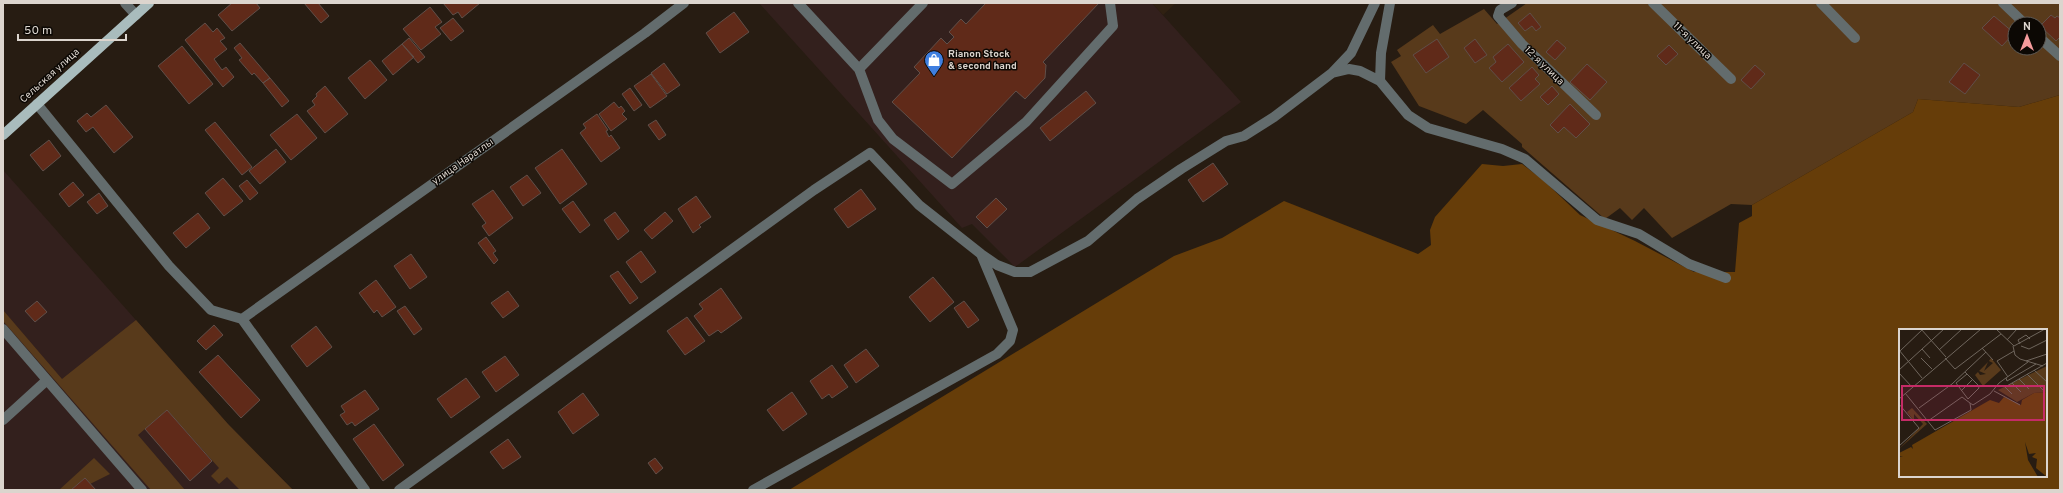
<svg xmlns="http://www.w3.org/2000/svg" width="2063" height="493" viewBox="0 0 2063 493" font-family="Overpass,sans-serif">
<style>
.industrial{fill:#33201d}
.built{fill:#302112}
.green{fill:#583a1b;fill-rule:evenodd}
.forest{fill:#663d09;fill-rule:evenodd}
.building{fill:#602a19;stroke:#604f49}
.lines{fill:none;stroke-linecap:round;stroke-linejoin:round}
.minor{stroke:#636c6d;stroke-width:10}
.major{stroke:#a9bcbd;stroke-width:10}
.labels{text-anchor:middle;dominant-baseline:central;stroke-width:3;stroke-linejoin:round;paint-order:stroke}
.street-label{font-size:10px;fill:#dcd5ce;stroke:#0c0804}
.poi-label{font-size:10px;font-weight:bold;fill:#dcd5ce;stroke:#0c0804;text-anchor:start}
.inset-road{fill:none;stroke:#6f665d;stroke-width:1}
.view{fill:#c52b66;fill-opacity:0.15;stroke:#c52b66;stroke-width:2}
.inset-edge{fill:none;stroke:#dcd5ce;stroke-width:2}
</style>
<rect width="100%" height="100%" fill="#271c12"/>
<path class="industrial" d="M759 3H1152L1241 102 1015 267 972 224 962 228Z
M3 170 228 424 293 490H3Z"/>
<path class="built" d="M1152 3H1176L1163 15Z"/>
<path class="green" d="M1527 3H2060V95L2019 107 1918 99 1913 112 1752 205 1731 204 1672 238 1644 208 1632 220 1620 208 1605 219 1522 147V144L1483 110 1466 124 1419 106 1391 62 1401 56 1397 50 1433 25 1440 34 1484 9 1497 24ZM2015 24H2039V48H2015Z
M3 310 62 379 136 320 228 424 293 490H240L227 477 219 484 211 476 219 468 167 410 138 435 185 490H151L3 321Z
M94 458 110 474 90 484 85 478 71 490H59Z"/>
<path class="forest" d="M2060 95V490H789L1174 256 1222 238 1284 201 1418 254 1431 245 1430 230 1435 217 1482 164 1503 166 1522 164 1543 180 1580 215 1635 241 1694 272H1735L1739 223 1752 216V205L1913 112 1918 99 2019 107ZM1900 330H2046V476H1900Z"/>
<path class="building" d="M232 3H256L260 8 232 31 218 15Z
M304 3H318L329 16 321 23Z
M443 3H480L462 18 458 12 453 15Z
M986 3H1099L1043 62 1046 65 1045 78 1025 99 1016 91 952 158 892 102 920 73 914 67 941 38 947 44 954 37 949 32 961 19 966 24Z
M430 7 442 22 435 27 441 34 421 50 403 29Z
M734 12 749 32 720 53 706 33Z
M1530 13 1541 27 1536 31 1532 26 1525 31 1518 23Z
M2051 15 2055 18 2057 16 2060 18V37L2056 41 2040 26Z
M1994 16 2014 33 2002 46 1982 28Z
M453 18 464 31 451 41 440 28Z
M205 23 213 32 217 28 225 38 220 41 227 49 214 59 222 70 226 67 234 77 223 87 185 40Z
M409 38 425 57 418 63 402 44Z
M1437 39 1449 57 1426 73 1413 55Z
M1475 39 1487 55 1475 63 1464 48Z
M1557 40 1566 48 1555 60 1546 52Z
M240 43 270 78 263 83 254 73 252 75 239 60 242 58 234 48Z
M402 44 414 57 393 75 382 61Z
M1508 44 1524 62 1502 82 1489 68 1496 62 1493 57Z
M1669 45 1678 54 1666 65 1657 56Z
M182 46 213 84 189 104 158 66Z
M370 60 387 80 365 99 348 78Z
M664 63 680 85 667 94 651 73Z
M1964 63 1980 75 1965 94 1949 82Z
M1587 64 1607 82 1590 100 1570 82Z
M1755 65 1765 74 1751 89 1741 80Z
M1532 67 1539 75 1535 79 1540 84 1521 101 1509 88Z
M651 74 667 96 650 108 634 86Z
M270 78 289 101 282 107 263 83Z
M325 86 348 114 325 133 307 111 315 105 312 101 317 96 316 94Z
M1552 86 1559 94 1548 105 1540 97Z
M630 88 642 105 634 111 622 94Z
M1086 91 1096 103 1050 141 1040 128Z
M614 102 619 108 621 106 625 111 622 114 627 119 611 131 599 114Z
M1570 104 1590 124 1576 138 1564 127 1558 133 1550 125Z
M106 105 133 137 114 153 93 127 86 132 77 121 87 113 91 117Z
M297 114 317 138 291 160 270 135Z
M597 114 608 130 606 131 609 137 611 135 620 148 601 162 580 133 586 128 583 124Z
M656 120 666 135 659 140 648 125Z
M215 122 252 167 242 175 205 130Z
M49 140 61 156 43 171 30 155Z
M276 149 286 162 260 184 249 171Z
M562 149 587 184 560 204 535 168Z
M1213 163 1228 184 1203 202 1188 180Z
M527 175 541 193 523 206 510 187Z
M223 178 243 201 224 216 205 193Z
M247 180 258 193 250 200 239 186Z
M73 182 84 195 69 207 59 194Z
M861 189 876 209 848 228 834 209Z
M493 190 513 218 489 236 482 226 486 223 472 204Z
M99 193 108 206 97 214 87 202Z
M696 196 711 217 699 225 701 227 693 233 678 209Z
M996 198 1007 209 987 228 976 217Z
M573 201 590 225 580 233 562 209Z
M615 212 629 231 618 240 604 220Z
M665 212 673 221 652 239 644 230Z
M198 213 210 228 186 248 173 233Z
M486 237 496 251 493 253 498 260 494 264 478 243Z
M641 251 656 272 641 283 626 262Z
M411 254 427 277 410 289 394 266Z
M618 271 638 298 630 304 610 276Z
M933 277 954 302 930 322 909 297Z
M376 280 396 307 382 317 377 310 374 313 359 293Z
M721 288 742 318 721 333 718 330 709 336 694 316 703 309 699 304Z
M508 291 519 306 503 318 491 303Z
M37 301 47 312 35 322 25 311Z
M964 301 979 320 968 328 954 308Z
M405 306 422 329 414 335 397 311Z
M687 317 705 341 685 355 667 331Z
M214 325 223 335 206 350 197 341Z
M316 326 332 347 307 367 291 346Z
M866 349 879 366 856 383 844 365Z
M218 355 260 400 241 418 199 372Z
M505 356 519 375 496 392 482 372Z
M832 365 848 387 832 398 829 394 822 399 810 381Z
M466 378 480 397 451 418 437 399Z
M365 390 379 409 355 426 352 422 347 425 340 415 345 412 341 406Z
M792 392 807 414 783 431 767 410Z
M583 393 599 415 573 434 558 412Z
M167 410 212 461 190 481 145 429Z
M374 424 404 465 383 481 353 439Z
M508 439 521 457 503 469 490 452Z
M655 458 663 468 656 474 648 463Z
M85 478 96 490H71Z"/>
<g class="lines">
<path class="minor" d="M125 3 136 15
M798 3 859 69 878 120 893 139 952 184 1026 122 1113 26 1110 3
M1512 3 1500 10 1498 16 1522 44 1596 115
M1653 3 1731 79
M1821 3 1855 38
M2003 3 2025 24
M2039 37 2060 56
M859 69 923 3
M1332 73 1349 69 1360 71 1380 81 1408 115 1428 128 1502 149 1525 159 1597 220 1639 234 1689 264 1726 278
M1380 81 1381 53 1390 3
M37 104 169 266 211 310 242 319 365 490
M242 319 645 33 684 3
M3 329 142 490
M3 420 47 380
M399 490 814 190 870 153 919 205 981 254
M753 490 997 354 1010 341 1013 330 981 254 997 265 1015 272H1030L1088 241 1137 199 1181 169 1226 141 1244 136 1274 117 1332 73 1351 53 1375 3"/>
<path class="major" d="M3 135 149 3"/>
</g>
<defs>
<g id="shop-pin" transform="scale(1)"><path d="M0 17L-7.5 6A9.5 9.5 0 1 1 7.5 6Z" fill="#3f7fe0" stroke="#0c0804"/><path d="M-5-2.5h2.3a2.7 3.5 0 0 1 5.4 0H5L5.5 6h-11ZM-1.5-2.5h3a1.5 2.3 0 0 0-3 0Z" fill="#fff"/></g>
</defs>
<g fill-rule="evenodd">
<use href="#shop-pin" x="934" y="60"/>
</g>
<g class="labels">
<g class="street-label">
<text transform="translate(1692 41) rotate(44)">11-я улица</text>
<text transform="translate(1544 66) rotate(44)">12-я улица</text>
<text transform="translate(50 76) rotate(-42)">Сельская улица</text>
<text transform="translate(463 162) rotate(-35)">улица Наратлы</text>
</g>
<g class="poi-label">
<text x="948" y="54">Rianon Stock<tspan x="948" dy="12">&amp; second hand</tspan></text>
</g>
</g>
<g transform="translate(1899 329)">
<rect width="148" height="148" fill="#271c12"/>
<path d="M92 29 102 41 84 57 76 46 79 43 81 46 87 45 80 42 89 33 85 42 94 34 90 32ZM148 37V63L135 64 118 73 99 61ZM13 79 28 95 0 120 24 95 15 85V92L8 83Z" fill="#583a1b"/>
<path d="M148 63V148L137 139 138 130 133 128 137 124 130 125 126 113 129 131 139 148H0V128H4L0 127V124L12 118 14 120 13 116 84 75 91 71 100 74 105 68 122 76 123 71 135 64Z" fill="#663d09"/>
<path class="inset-road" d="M22 0 47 28M97 0 115 17 146 0M108 11 118 0M121 15 119 11 127 6 131 10M114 17 116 26 121 30 144 37M122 17 130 20 148 11M83 19 94 31M23 20 31 29M0 21 23 49M40 21 63 0M1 22 24 0M22 29 33 40M46 29 56 40 102 5M127 32 148 25M0 41 45 0M135 41 148 53M66 43 79 56 80 59 69 70 57 54 68 45M0 44 13 58M128 45 146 63M109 48 98 32 115 22M107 49 108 52 137 35M120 50 130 60M113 54 122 63M62 62 73 51M95 62 121 76M6 64 36 101 72 81 71 74 74 76 91 65 100 54 129 33M113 65 106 58 148 34M0 70 82 0M0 75 20 99 0 117M20 79 53 55 87 23M29 92 63 68 71 74"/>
<path class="view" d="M3 57H145V91H3Z"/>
<rect width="148" height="148" class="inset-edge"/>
</g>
<rect width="2063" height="493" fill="none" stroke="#dcd5ce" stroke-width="8"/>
<g transform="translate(2027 36)"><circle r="19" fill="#0c0804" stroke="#5f5a55"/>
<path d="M0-3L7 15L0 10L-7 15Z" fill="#f59b9c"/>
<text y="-6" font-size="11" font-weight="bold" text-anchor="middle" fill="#dcd5ce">N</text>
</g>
<path d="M18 34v6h108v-6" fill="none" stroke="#dcd5ce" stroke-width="2"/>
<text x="24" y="34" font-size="12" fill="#dcd5ce" stroke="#0c0804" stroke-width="3" paint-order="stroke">50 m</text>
</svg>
